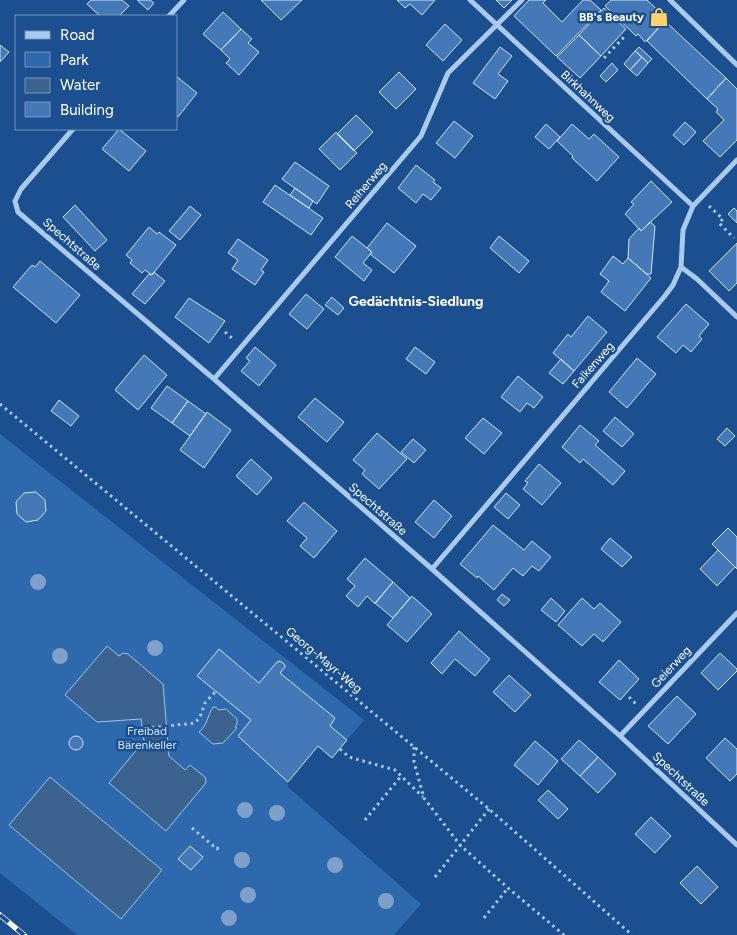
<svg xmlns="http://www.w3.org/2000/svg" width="737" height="935" viewBox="0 0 737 935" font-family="Figtree,sans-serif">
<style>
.green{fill:#2e69ad}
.water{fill:#3c6290;stroke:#9cc4f0}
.building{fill:#4478b7;stroke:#cfe3fa}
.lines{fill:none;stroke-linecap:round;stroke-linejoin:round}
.path{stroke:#a9c9ee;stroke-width:3;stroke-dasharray:2.5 4;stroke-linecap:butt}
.street{stroke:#a9c9ee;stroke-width:5}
.rail-casing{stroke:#fff;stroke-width:5.5}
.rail{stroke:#1b4f8f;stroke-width:4;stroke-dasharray:11;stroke-linecap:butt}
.tree{fill:#7ea0ca}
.labels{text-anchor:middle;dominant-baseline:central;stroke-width:5;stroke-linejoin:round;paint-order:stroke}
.poi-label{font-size:12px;font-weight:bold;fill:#fff;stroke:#1b4f8f;text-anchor:end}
.street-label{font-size:12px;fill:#fff;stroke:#1b4f8f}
.park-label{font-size:12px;fill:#cfe3fa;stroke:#1b4f8f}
.neighbourhood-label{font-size:14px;font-weight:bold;fill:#fff;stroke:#1b4f8f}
</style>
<rect width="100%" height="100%" fill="#1b4f8f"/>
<path class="green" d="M0 434 364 720 332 758 317 746 288 782V787L421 904 394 935H77L0 873Z"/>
<path class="water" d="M107 646 119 656 123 653 128 654 163 684 169 756 185 770 190 765 205 777 206 782 205 784 166 831 109 783 144 741 141 719 97 722 65 695Z
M213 707H215L219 710 226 709 237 719V724L235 727 237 728 223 743 213 744 199 732C208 725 207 716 213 707Z
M50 777 162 870 121 919 9 825Z"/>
<path class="building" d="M91 0H122L129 6 119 16H100L87 4Z
M137 0H150L154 3 148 10Z
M261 0H302L281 20Z
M397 0H435L422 15 410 4 405 8Z
M496 0H512L504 8Z
M529 0H546L543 3 562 22 583 0H590L601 10 556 56 514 16Z
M611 0H647L667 19 645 42 638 34 636 36 605 6Z
M604 8 626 29 601 56 579 35Z
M223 12 241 29 221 50 203 34Z
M665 21 726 78 707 99 647 41Z
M445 24 462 40 443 61 426 45Z
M241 29 252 39 248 43 259 52 239 75 226 63 230 59 221 50Z
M579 35 601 56 580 78 557 57Z
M0 45 9 52 0 62Z
M500 47 512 56 498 74 508 81 495 99 473 83Z
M639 47 652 59 648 63 635 51Z
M635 51 642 57 630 70 624 64Z
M642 57 648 63 637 76 630 70Z
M612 63 618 70 606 82 600 76Z
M399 72 416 89 396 109 379 92Z
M176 76 197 93 178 117 176 115Z
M726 78 737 89V140L720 157 703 141 724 120 716 112 718 109 707 99Z
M356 115 373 132 354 151 337 134Z
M454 121 473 136 455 158 436 143Z
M685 122 696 132 684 145 673 135Z
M546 124 560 137 549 149 535 137Z
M572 124 589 139 594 134 619 157 597 181 572 158 573 156 557 141Z
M119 129 146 151 129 171 102 149Z
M336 132 357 153 340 170 319 149Z
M295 162 329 186 317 204 282 179Z
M416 165 435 180 433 182 441 188 431 200 423 194 416 203 398 188Z
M651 181 672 202 641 231 625 214 634 204 631 202Z
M275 185 323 218 311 235 263 202Z
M295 188 313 201 309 208 290 195Z
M75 205 107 240 95 251 63 217Z
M190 206 201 215 180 240 169 231Z
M734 208 737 211V223L728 214Z
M650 222 655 226 651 274H647L628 258 629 239 639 228 641 231Z
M387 223 416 246 394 273 370 254 372 252 367 248Z
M149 227 157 234 159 232 176 245 152 275 145 270 142 273 130 263 132 260 126 255Z
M352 236 372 252 363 263 372 270 364 281 335 257Z
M499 236 529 261 519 273 490 248Z
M238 239 268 260 261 270 264 272 255 285 232 269 238 260 228 253Z
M737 243V283L729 291 709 271Z
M613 256 623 264 628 258 651 278 625 311 601 292 609 281 600 274Z
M40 261 80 295 56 323 13 287 32 265 35 267Z
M154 272 165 281 145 304 132 294 149 274 152 275Z
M306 294 324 309 307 329 289 314Z
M332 297 344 308 338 315 325 305Z
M189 298 225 321 209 343 175 317Z
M686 304 709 324 699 336 702 339 691 352 683 345 676 353 657 337Z
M588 316 607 332 574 371 553 353 568 334 571 337Z
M255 347 276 365 259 386 241 371 250 361 246 358Z
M415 347 435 362 426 374 406 359Z
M144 355 167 375 138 410 115 390Z
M637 358 656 374 627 408 609 392Z
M561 359 574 371 563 384 549 373Z
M518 376 543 397 534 408 527 403 520 412 501 397Z
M167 386 188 401 172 423 151 408Z
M315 398 344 422 327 442 298 417Z
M59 400 79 416 71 426 51 411Z
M188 401 206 414 190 436 172 423Z
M207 412 231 430 204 468 180 450Z
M615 417 634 434 622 447 603 431Z
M483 418 502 433 484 454 465 438Z
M580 425 599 441 595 445 625 471 613 485 583 459 580 463 562 447Z
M727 428 735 436 725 446 717 439Z
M377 433 407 459 379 489 362 474 365 470 353 460Z
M413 439 426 450 414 463 401 452Z
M251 459 272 478 257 495 236 476Z
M539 464 561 483 542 505 523 489 528 483 525 481Z
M36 492 45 500 46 511 38 520 26 522 17 514 16 502 24 493Z
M506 493 520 505 508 519 494 507Z
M434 500 452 516 434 538 415 522Z
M304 502 337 531 314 558 300 546 307 538 287 521Z
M493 525 524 550 532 541 551 557 539 571 532 566 523 576 513 568 494 590 478 576 477 578 460 564Z
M728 528 737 537V569L712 544Z
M610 538 632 557 622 567 601 549Z
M718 550 735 567 717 586 700 569Z
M365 558 393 582 375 604 367 596 358 607 346 596 355 586 347 579Z
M393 582 410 598 393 618 375 603Z
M502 594 510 600 504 606 497 600Z
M412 596 432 614 407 642 387 625Z
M551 598 565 611 556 622 541 610Z
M582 598 594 609 600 603 621 622 603 642 594 634 582 646 558 625Z
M459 631 490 659 475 676 455 659 442 674 431 663Z
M219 649 259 683 277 662 280 661 283 663 285 665V667L280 673 335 718 330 726 347 740 332 758 318 746 288 782 238 736 251 720 197 676Z
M720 653 737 669V671L718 690 701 673Z
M619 660 639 679 620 700 599 682Z
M509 675 531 695 515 712 493 692Z
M677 696 696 714 668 744 648 726Z
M69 743a7 7 0 1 1 14 0a7 7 0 1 1-14 0Z
M725 738 737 749V774L730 781 706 758Z
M579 740 598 757 580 776 561 759Z
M535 741 558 761 538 785 514 765Z
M598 757 616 774 598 793 580 776Z
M548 790 568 809 558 819 538 800Z
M651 817 671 836 655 853 635 834Z
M190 846 203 857 191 870 178 859Z
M697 866 718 887 701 904 680 883Z"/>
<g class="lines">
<path class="path" d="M604 58 626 35
M709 206 723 219 719 223 734 238
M225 332 234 340
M0 404 489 809 632 935
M629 697 636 704
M139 729 195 723 200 717 205 703 216 691
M414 747V762L424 798 460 845 508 888 564 935
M340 749 349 757 395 770 423 797
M365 820 402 775
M192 828 217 849 220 845
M435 877 489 809
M484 918 508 888"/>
<path class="street" d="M470 0 693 206
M670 0 737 65
M169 16 184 0
M73 129 21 189 15 201 18 212 214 379 432 569 620 736 737 845
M681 267 697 279 737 317
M214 379 421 136 448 73 522 0
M432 569 664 297 673 285 681 267 683 230 693 206 737 160
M620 736 737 613"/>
<g class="rail-casing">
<path id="rail" d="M0 915 24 935"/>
</g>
<use href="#rail" class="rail"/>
</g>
<g class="tree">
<circle cx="38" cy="582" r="8"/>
<circle cx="155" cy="648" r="8"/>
<circle cx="60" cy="656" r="8"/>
<circle cx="245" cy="810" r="8"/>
<circle cx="277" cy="813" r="8"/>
<circle cx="242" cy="860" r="8"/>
<circle cx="335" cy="865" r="8"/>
<circle cx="248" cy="895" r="8"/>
<circle cx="386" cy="901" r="8"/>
<circle cx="229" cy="918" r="8"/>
</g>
<defs>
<g id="shop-bare" transform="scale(1.5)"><path d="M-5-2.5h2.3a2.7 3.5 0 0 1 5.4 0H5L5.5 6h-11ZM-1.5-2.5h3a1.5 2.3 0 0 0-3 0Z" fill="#ffd166" stroke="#1b4f8f" stroke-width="2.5" paint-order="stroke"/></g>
</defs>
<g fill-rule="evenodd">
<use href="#shop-bare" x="659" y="17"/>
</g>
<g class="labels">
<g class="poi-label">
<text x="644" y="17">BB's Beauty</text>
</g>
<g class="street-label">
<text transform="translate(588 96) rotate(43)">Birkhahnweg</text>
<text transform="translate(366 185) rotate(-50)">Reiherweg</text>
<text transform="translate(72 244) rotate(41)">Spechtstraße</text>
<text transform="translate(593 365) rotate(-49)">Falkenweg</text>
<text transform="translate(378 509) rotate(41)">Spechtstraße</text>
<text transform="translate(324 660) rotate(40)">Georg-Mayr-Weg</text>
<text transform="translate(671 667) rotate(-47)">Geierweg</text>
<text transform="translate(681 779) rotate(43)">Spechtstraße</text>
</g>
<g class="park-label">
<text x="147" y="731">Freibad<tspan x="147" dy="14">Bärenkeller</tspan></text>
</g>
<g class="neighbourhood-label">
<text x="416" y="301">Gedächtnis-Siedlung</text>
</g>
</g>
<rect x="15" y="15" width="162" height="115" fill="#1b4f8f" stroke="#7695bc"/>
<rect x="25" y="31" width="25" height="8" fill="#a9c9ee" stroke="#7695bc"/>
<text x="60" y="40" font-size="15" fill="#ffffff">Road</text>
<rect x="25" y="52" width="25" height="15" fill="#2e69ad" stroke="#7695bc"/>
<text x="60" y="65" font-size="15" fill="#ffffff">Park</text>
<rect x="25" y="78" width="25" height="15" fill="#3c6290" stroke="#7695bc"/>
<text x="60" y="90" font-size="15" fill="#ffffff">Water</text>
<rect x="25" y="102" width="25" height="15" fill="#4478b7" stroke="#7695bc"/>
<text x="60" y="115" font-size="15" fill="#ffffff">Building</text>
</svg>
